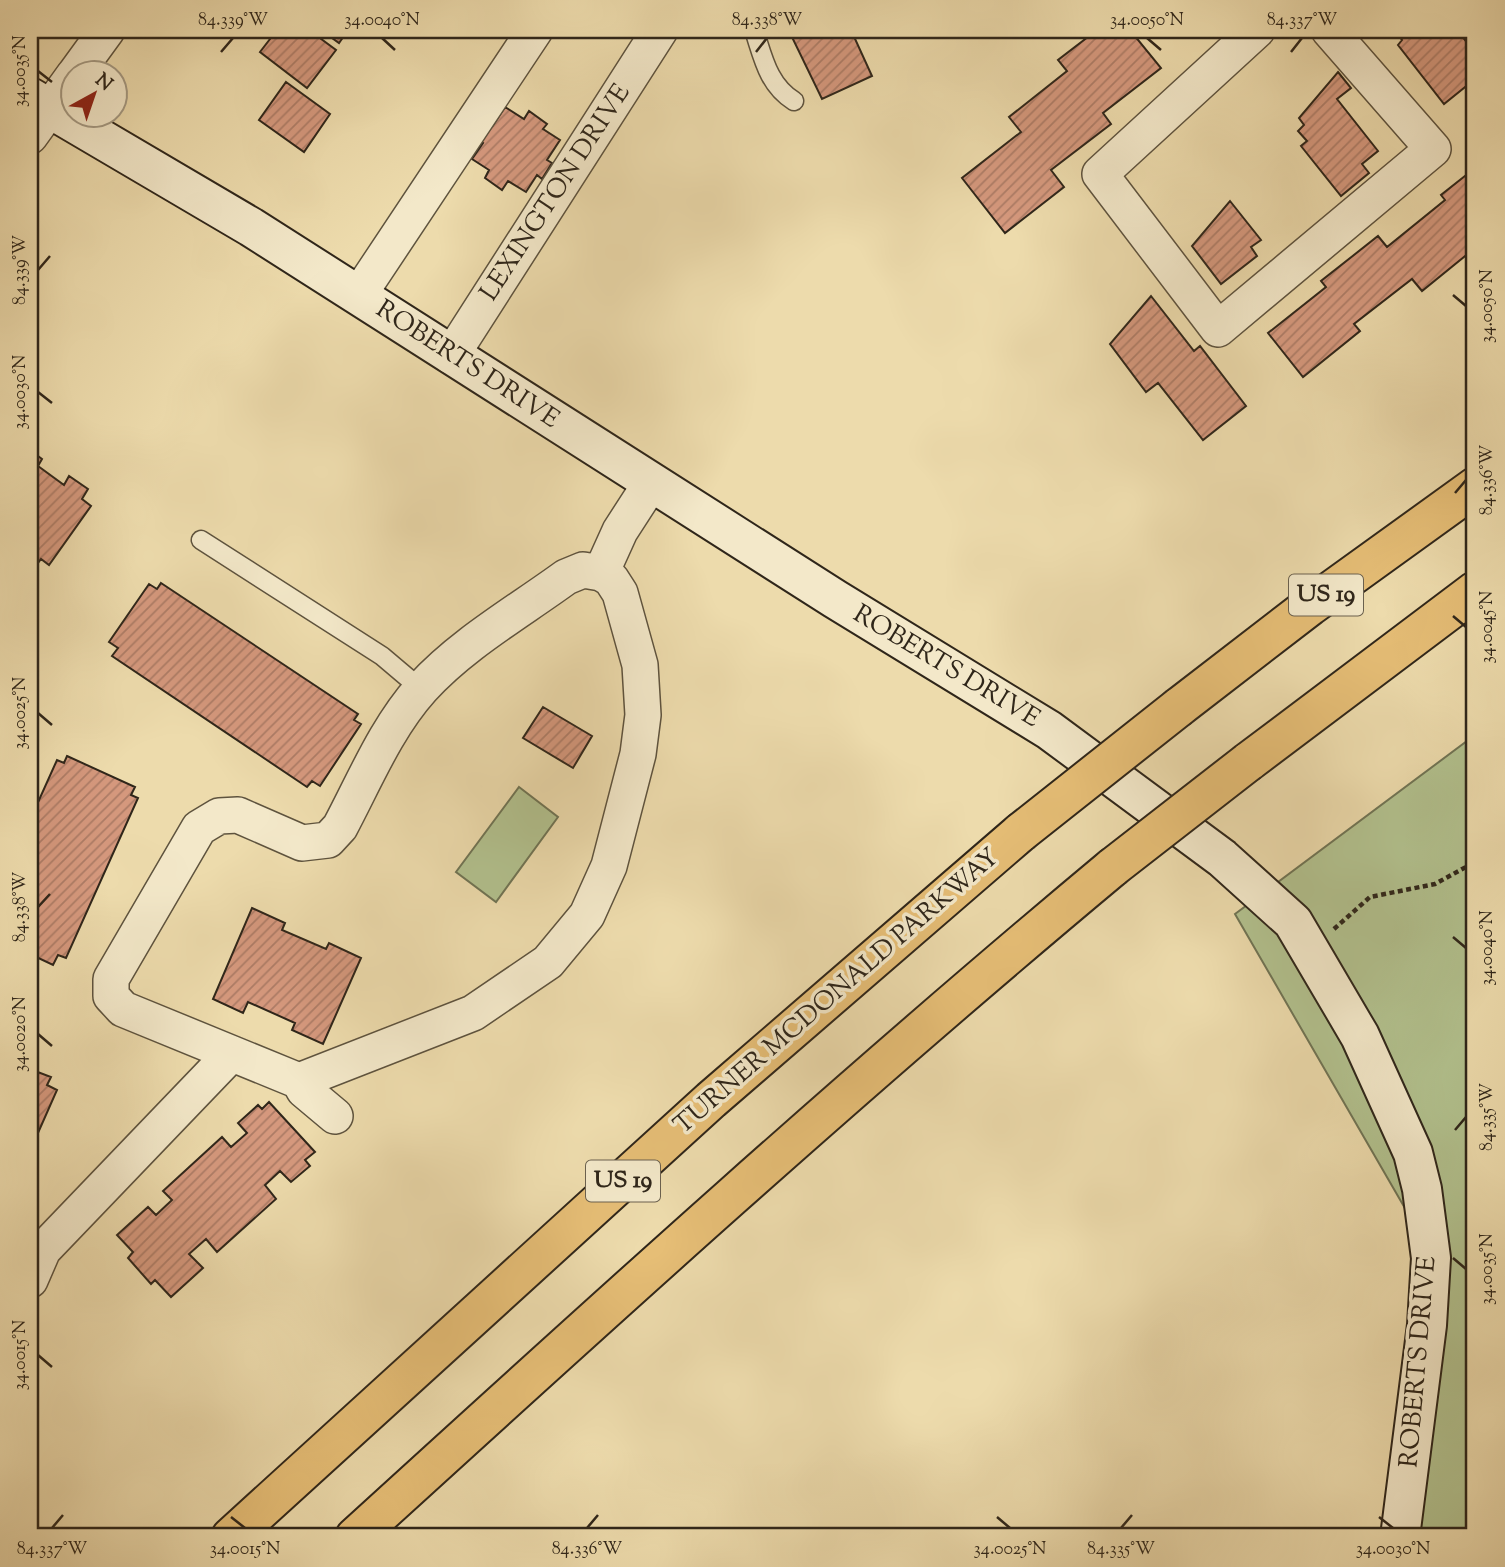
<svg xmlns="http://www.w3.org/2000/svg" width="1505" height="1567" viewBox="0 0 1505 1567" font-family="'Sorts Mill Goudy',serif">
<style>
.park{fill:#b2c18e;stroke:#707454;stroke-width:2}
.building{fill:url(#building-hatch);stroke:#2f261a;stroke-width:2}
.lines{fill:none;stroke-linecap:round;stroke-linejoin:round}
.lane-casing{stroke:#5e533e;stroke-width:21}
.street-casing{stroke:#5e533e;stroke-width:38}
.secondary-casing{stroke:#2f261a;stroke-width:42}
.highway-casing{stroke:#2f261a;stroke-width:42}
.path{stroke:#2f261a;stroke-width:4.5;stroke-dasharray:5 3.5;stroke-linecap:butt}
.lane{stroke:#f3e8c9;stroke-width:18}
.street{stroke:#f3e8c9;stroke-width:35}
.secondary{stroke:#f3e8c9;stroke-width:38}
.highway{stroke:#e6be76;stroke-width:38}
.highway-bridge-casing{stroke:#2f261a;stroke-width:42;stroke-linecap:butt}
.highway-bridge{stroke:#e6be76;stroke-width:38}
.ticks{fill:none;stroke:#2f261a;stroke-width:2.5}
.labels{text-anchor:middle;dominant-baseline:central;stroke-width:7;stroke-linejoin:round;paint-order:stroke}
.shield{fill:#f3e8c9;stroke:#6a604e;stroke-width:2}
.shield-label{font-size:24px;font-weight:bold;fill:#2f261a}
.street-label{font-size:26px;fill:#2f261a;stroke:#f3e8c9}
.neatline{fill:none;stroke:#2f261a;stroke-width:2.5}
.ticks-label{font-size:18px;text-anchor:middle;fill:#2f261a}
</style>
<defs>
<pattern id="building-hatch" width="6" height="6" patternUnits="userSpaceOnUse" patternTransform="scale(1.75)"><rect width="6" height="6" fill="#d5987d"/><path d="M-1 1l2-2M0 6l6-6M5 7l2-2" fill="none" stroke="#ad7c66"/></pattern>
</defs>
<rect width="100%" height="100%" fill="#eddbac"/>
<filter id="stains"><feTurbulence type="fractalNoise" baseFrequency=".00286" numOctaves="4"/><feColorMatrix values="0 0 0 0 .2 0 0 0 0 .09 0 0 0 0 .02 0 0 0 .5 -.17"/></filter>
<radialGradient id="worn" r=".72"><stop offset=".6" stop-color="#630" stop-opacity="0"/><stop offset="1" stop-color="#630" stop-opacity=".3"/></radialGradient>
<path class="park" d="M1475 735V1537H1409L1447 1281 1235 914Z
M519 787 558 817 496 902 456 872Z"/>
<path class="building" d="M277 30H309L336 50 307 88 260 52Z
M321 30H348L339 43Z
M796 30H851L872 76 822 99 790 33Z
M1097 30H1130L1161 68 1103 113 1111 124 1051 170 1064 187 1005 233 962 178 1021 132 1009 117 1067 71 1058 60Z
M1394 30H1457L1475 53V79L1444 104 1398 45 1402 40Z
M1338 72 1351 88 1337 99 1378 151 1362 164 1369 173 1341 196 1301 146 1307 141 1298 131 1304 125 1299 118Z
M286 82 330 114 304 152 259 120Z
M505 107 524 119 529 111 547 124 543 129 560 140 547 160 552 163 542 179 537 175 526 192 508 181 502 190 485 178 489 170 472 159 483 143 476 138 487 121 493 125Z
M1475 168V248L1422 291 1412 279 1354 324 1360 331 1303 377 1268 333 1326 287 1321 281 1378 236 1387 247 1445 200 1441 195Z
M1230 201 1261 240 1251 247 1257 256 1221 284 1192 246Z
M1151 296 1194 351 1200 346 1246 406 1203 440 1158 383 1146 392 1110 344Z
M30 450 42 459 38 466 64 485 69 476 88 489 82 499 91 506 49 565 41 559 35 567 30 563Z
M161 583 358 714 354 720 361 724 320 786 312 781 307 787 112 656 118 648 109 642 149 584 157 589Z
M543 707 592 736 573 768 523 738Z
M67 756 135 787 131 795 138 798 66 958 58 955 53 965 30 954V820L57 760 64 763Z
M252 908 285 923 282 930 326 949 329 943 361 958 323 1044 292 1030 295 1023 248 1002 243 1013 213 999Z
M35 1071 51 1077 47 1085 57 1090 30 1151V1075L32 1076Z
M269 1102 315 1152 305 1160 310 1166 291 1182 280 1171 265 1185 276 1199 217 1252 206 1239 189 1254 203 1268 171 1297 155 1280 151 1284 128 1258 133 1252 117 1235 148 1207 156 1215 172 1200 163 1191 222 1137 231 1147 247 1133 238 1123 258 1105 262 1109Z"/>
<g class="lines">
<g class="lane-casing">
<path id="lane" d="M754 30C763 57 768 85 794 101
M201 540 382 656 421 689"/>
</g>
<g class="street-casing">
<path id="street" d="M1257 30 1100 174 1218 329 1433 149 1329 30
M75 74 107 30
M30 136 74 75
M358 296 535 30
M451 356 660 30
M601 573 620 531 651 483
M299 1081 473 1013 548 962 587 915 609 866 638 754 643 715 640 665 620 593 611 579 601 573 583 570 566 577C518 612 462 644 422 688 386 728 365 780 340 827L328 840 302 843 238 815 219 816 199 828 111 979V996L123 1009 299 1081 304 1090 335 1116
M30 1280 43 1250 231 1054"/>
</g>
<g class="secondary-casing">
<path id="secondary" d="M30 97 251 227 835 599 1049 730 1222 858 1293 922 1360 1036 1413 1153 1422 1189 1431 1258 1427 1325 1400 1537"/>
</g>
<g class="highway-casing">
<path id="highway" d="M1179 707 1310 606 1475 487
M1248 762 1475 591
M231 1537 711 1100 1021 832
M355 1537C604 1310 854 1083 1113 867"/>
</g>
<path class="path" d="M1334 929 1370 897 1435 884 1475 862"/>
<use href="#lane" class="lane"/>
<use href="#street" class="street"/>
<use href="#secondary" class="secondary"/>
<use href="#highway" class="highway"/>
<g class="highway-bridge-casing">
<path id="highway-bridge" d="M1021 832 1179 707
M1113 867 1248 762"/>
</g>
<use href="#highway-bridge" class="highway-bridge"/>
</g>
<path class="ticks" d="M382 38 395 50M1147 38 1161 50M221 52 233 38M756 52 767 38M1291 52 1302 38M38 71 52 82M38 270 50 256M1453 295 1466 306M38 392 52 403M1455 493 1466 480M1453 616 1466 627M38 713 52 725M38 907 50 894M1453 937 1466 948M38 1034 52 1046M1455 1130 1466 1117M1453 1258 1466 1269M38 1355 52 1367M231 1517 245 1528M997 1517 1010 1528M1379 1517 1393 1528M52 1528 63 1515M587 1528 598 1515M1121 1528 1132 1515"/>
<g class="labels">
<g class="shield">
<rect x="1289" y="574.5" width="74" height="41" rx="5"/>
<rect x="586" y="1160.5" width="74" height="41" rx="5"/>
</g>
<g class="shield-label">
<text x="1326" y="595">US 19</text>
<text x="623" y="1181">US 19</text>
</g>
<g class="street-label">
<text transform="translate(556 193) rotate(-57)">LEXINGTON DRIVE</text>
<text transform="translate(467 365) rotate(33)">ROBERTS DRIVE</text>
<text transform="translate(946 667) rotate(31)">ROBERTS DRIVE</text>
<text transform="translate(837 992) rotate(-41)">TURNER MCDONALD PARKWAY</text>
<text transform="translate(1419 1362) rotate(-85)">ROBERTS DRIVE</text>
</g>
</g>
<rect width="1505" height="1567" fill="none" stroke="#eddbac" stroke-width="77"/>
<g transform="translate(94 94) rotate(40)"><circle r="33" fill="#f3e8c9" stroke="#a59a83" stroke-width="2"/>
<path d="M0-5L12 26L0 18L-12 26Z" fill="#8f2418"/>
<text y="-10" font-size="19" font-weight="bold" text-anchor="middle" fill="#2f261a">N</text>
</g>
<rect x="38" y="38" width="1428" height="1490" class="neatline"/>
<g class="ticks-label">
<text x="233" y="25">84.339°W</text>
<text x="382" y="25">34.0040°N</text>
<text x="767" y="25">84.338°W</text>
<text x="1147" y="25">34.0050°N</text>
<text x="1302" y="25">84.337°W</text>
<text transform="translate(19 71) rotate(-90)" y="6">34.0035°N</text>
<text transform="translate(19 270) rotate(-90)" y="6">84.339°W</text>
<text transform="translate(1486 306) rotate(-90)" y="6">34.0050°N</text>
<text transform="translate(19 392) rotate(-90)" y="6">34.0030°N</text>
<text transform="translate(1486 480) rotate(-90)" y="6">84.336°W</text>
<text transform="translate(1486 627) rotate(-90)" y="6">34.0045°N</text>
<text transform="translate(19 713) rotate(-90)" y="6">34.0025°N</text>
<text transform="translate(19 907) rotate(-90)" y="6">84.338°W</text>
<text transform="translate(1486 948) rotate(-90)" y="6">34.0040°N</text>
<text transform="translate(19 1034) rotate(-90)" y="6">34.0020°N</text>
<text transform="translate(1486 1117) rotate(-90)" y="6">84.335°W</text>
<text transform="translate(1486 1269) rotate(-90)" y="6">34.0035°N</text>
<text transform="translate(19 1355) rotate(-90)" y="6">34.0015°N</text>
<text x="52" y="1554">84.337°W</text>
<text x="245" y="1554">34.0015°N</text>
<text x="587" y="1554">84.336°W</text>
<text x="1010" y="1554">34.0025°N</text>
<text x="1121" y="1554">84.335°W</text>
<text x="1393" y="1554">34.0030°N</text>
</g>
<rect width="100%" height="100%" filter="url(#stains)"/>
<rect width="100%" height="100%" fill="url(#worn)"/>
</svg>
